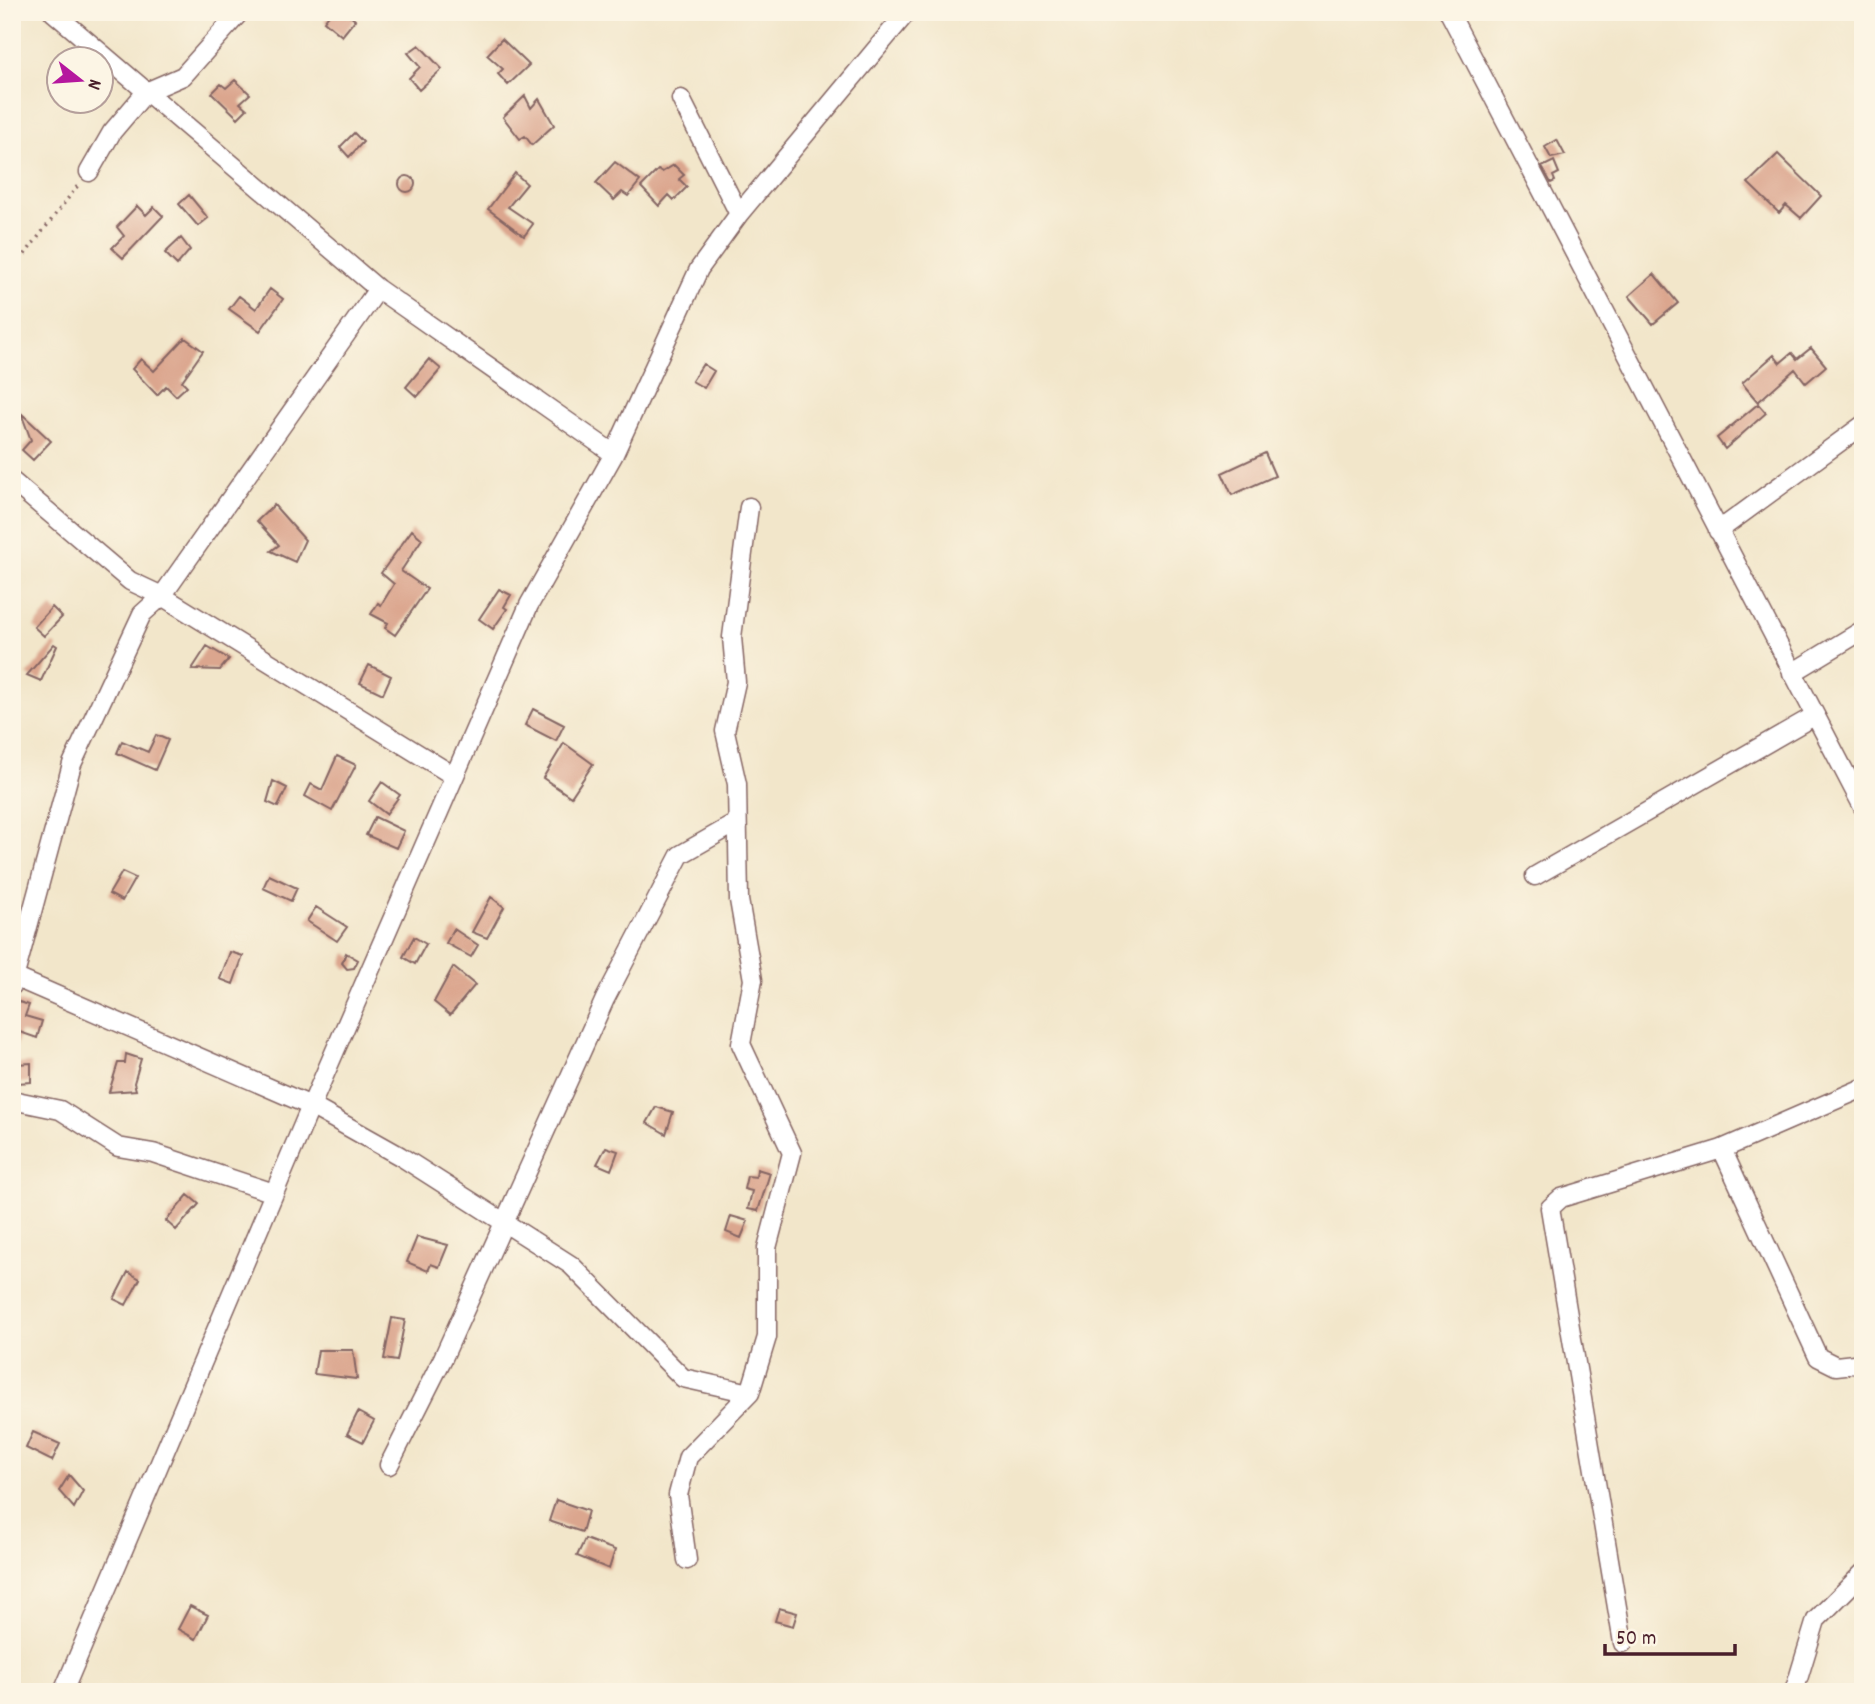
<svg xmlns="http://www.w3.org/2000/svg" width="1875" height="1704" viewBox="0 0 1875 1704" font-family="Dekko,sans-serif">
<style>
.building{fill:#dba68e}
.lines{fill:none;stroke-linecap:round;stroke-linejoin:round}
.minor-casing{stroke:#856563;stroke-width:21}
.path{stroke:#856563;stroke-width:3.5;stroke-dasharray:2 5;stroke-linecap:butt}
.minor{stroke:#fff;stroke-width:18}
</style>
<rect width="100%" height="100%" fill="#fcf5e5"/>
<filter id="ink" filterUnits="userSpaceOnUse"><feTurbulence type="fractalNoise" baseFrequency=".0143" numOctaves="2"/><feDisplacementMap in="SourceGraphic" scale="14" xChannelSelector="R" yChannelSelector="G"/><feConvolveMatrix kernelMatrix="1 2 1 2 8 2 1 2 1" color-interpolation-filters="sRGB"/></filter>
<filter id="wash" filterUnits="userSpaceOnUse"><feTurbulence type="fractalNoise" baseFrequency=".00686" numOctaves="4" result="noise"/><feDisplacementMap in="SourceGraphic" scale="28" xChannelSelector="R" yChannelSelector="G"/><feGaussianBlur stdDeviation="1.57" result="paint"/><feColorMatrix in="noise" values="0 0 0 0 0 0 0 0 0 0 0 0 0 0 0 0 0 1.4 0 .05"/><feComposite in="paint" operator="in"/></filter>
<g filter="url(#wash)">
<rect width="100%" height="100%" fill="#f2e6ca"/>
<g id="blocks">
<path class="building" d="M331 12H345L355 20 342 36 324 21Z
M502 39 529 65 508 85 498 74 503 69 487 55Z
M419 45 442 69 419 90 409 78 420 67 408 53Z
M235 80 250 94 240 103 247 109 238 118 212 93 221 84 226 88Z
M525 96 531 108 539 99 554 125 532 145 525 136 520 139 503 117Z
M354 133 363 142 349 157 340 147Z
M1557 140 1565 155 1551 158 1545 147Z
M1778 154 1821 196 1801 218 1786 205 1779 213 1748 183Z
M1554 161 1559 173 1553 176 1555 181 1551 183 1542 167Z
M615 162 640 181 628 196 622 192 614 200 596 183Z
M674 165 684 175 679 179 687 187 674 200 669 195 659 206 641 187 658 170 662 172Z
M515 173 527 184 508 207 533 224 524 236 488 209Z
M399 184a8 8 0 1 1 16 0a8 8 0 1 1-16 0Z
M189 195 208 218 198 226 179 204Z
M137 206 146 215 154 207 163 216 123 258 112 248 124 236 117 227Z
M181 238 190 250 177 265 165 253Z
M1654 274 1678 303 1653 324 1629 296Z
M270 289 283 299 260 331 229 309 239 296 256 309Z
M185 338 203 351 182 381 187 386 176 396 166 386 157 395 132 369 141 359 154 371Z
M1811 348 1826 366 1806 383 1795 369 1758 402 1742 383 1774 355 1780 363 1792 353 1797 359Z
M429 359 441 369 417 397 406 387Z
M703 364 714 371 704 388 692 381Z
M1758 404 1766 413 1725 449 1717 438Z
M21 413 51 441 33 460 22 450 31 440Z
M1265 453 1275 476 1232 495 1222 473Z
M274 505 305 540 295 562 271 551 279 545 257 521Z
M412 530 422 539 401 571 427 589 395 635 385 628 388 623 371 614 378 603 381 605 394 584 381 573Z
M499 589 511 595 504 607 507 609 493 629 479 619Z
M52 607 62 617 44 636 34 627Z
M54 644 57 646 41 681 27 675Z
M207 646 229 659 220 670 192 669Z
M369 665 391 676 383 694 360 683Z
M533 709 564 725 556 741 525 725Z
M156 735 168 740 155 770 117 753 122 741 148 752Z
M564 743 593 764 571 797 543 778Z
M337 756 356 765 332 811 305 796 311 784 322 790Z
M273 781 287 788 278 807 267 802Z
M382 782 400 795 386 814 369 801Z
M375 817 404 831 396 848 366 835Z
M122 872 135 878 122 901 109 894Z
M269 875 297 888 291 901 263 888Z
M491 897 504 907 487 938 472 932Z
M316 907 347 927 337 941 307 921Z
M454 929 478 945 471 957 446 943Z
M414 937 426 944 415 964 403 957Z
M230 952 243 956 233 984 220 979Z
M346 953 358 960 354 968 347 969 342 963Z
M453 967 475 985 450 1015 434 1002Z
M16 1001 29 1005 25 1016 42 1021 37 1038 20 1032 16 1047H12V1012Z
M126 1054 141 1059 134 1083 136 1090 109 1092 118 1063H125Z
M31 1063V1082L17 1083V1064Z
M656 1107 673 1112 666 1134 647 1123Z
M606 1147 618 1151 611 1170 597 1164Z
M757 1169 770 1173 758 1211 748 1209 752 1191 744 1189 747 1176 756 1177Z
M188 1195 199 1204 176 1230 166 1221Z
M731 1216 748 1221 741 1238 726 1232Z
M417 1237 448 1245 439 1267 431 1264 428 1271 407 1262Z
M128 1272 140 1279 126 1305 114 1299Z
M392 1318 405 1320 397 1361 384 1359Z
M318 1350H353L357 1379 314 1374Z
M358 1412 374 1421 363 1442 347 1434Z
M33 1432 60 1444 52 1461 26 1448Z
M69 1475 83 1491 74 1508 59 1491Z
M556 1500 588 1511 582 1532 549 1521Z
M585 1539 615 1550 609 1569 577 1556Z
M190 1606 208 1615 196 1639 178 1629Z
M779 1608 797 1613 793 1626 775 1621Z"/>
</g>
</g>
<g filter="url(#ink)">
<use href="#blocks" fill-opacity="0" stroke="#856563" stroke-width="2"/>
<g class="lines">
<g class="minor-casing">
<path id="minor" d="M53 12 378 289 614 454
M1449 12 1863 807
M681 99 739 214
M89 172 112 132 146 92 183 76 240 12
M12 481 130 581 162 596 454 776
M1718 531 1863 425
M1792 673 1863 630
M1535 876 1814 716
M12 976 311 1106 400 1156 571 1265 683 1378 750 1393
M12 986 72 764 142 614 162 596 378 289
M12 1100 60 1110 118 1147 153 1153 274 1193
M1722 1149 1818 1357 1836 1366 1863 1363
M389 1465 443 1358 605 999 680 855 736 823
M687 1560 678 1495 688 1457 750 1393 767 1337V1248L792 1153 741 1044 753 980 739 900 737 784 725 731 736 682 732 637 749 507
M1623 1643 1550 1208 1561 1198 1722 1149 1863 1088
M63 1692 311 1106 529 605 614 454 699 269 739 214 907 12
M1794 1692 1816 1620 1863 1573"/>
</g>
<path class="path" d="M12 271 79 184"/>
<use href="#minor" class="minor"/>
</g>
</g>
<rect width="1875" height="1704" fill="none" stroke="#fcf5e5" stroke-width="42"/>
<g transform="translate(80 80) rotate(107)"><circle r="33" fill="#fcf5e5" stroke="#b59f9b" stroke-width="2"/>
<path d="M0-5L12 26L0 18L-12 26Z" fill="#b5179e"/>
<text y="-10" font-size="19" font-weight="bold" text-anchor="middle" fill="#4a1f2b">N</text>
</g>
<path d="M1605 1644v10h130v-10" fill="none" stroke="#4a1f2b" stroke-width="3.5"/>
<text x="1616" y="1644" font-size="21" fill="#4a1f2b" stroke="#fcf5e5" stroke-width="5" paint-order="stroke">50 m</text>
</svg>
